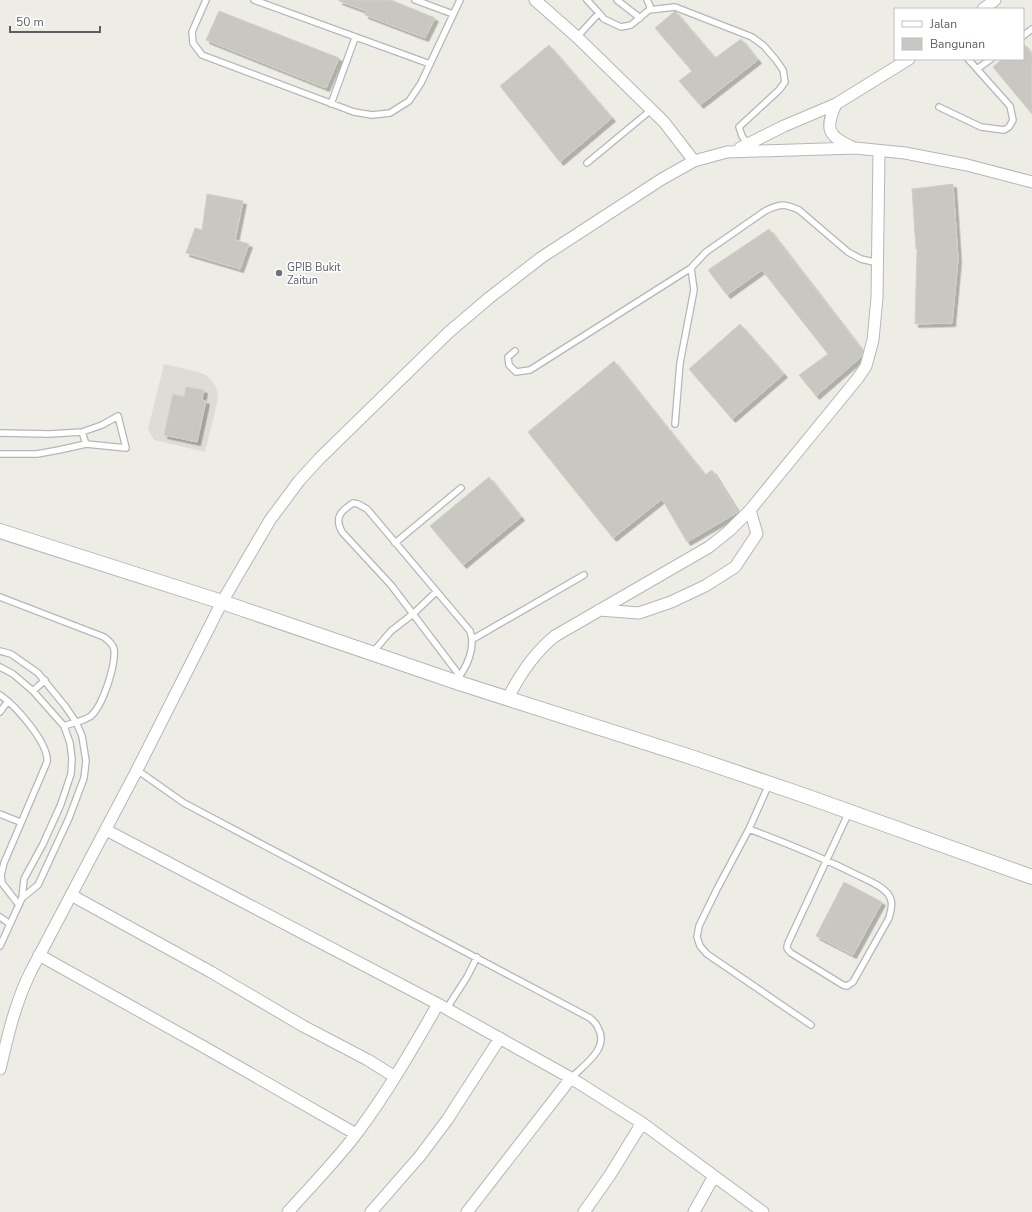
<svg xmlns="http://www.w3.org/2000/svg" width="1032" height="1212" viewBox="0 0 1032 1212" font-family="'Nunito Sans',sans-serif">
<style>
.industrial{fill:#dddcd7}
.building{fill:#c9c7c2;stroke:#d2d0c3;filter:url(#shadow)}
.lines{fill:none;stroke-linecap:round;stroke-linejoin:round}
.service-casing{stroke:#b5b6ba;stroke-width:8}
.minor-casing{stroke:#b5b6ba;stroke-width:13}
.tertiary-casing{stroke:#b5b6ba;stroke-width:16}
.service{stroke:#fff;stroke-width:5.5}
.minor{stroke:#fff;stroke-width:11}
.tertiary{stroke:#fff;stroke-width:14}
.worship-dot{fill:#6b7280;stroke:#fff;stroke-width:1.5}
.labels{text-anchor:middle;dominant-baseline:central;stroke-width:3;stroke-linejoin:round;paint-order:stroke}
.worship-label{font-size:11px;fill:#5b616d;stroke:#fff;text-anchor:start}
</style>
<defs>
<filter id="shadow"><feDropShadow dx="3.5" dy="3.5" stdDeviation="0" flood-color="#0004"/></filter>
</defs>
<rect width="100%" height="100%" fill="#eeede5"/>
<path class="industrial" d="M164 364 198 372 206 375 212 381 217 390 218 400 205 452 154 440 148 429Z"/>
<path class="building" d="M339 0H391L435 18 425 38 365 15 366 11 339 1Z
M219 11 339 58 326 88 206 40Z
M675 11 715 58 741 39 758 60 700 105 679 81 692 71 655 28Z
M1023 43 1032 54V114L993 67 1002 59H1023Z
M549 45 612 118 560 162 500 86Z
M953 184 958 259 952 323 915 324 917 249H916L912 189Z
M207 194 243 201 235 240 249 244 240 269 186 253 195 228 202 230Z
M769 229 863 351 861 357 816 396 799 375 828 354 762 270 727 295 708 270Z
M740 324 784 374 732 419 689 369Z
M614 361 705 475 712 470 738 512 687 542 662 499 613 538 528 432Z
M186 387 204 390 202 400 206 401 197 442 164 435 173 394 184 397Z
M489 477 521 517 463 565 430 526Z
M844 882 882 902 853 955 816 936Z"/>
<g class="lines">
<g class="service-casing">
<path id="service" d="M206 0 192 32 193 43 202 55 354 112 372 115 390 113 409 101 421 83 460 0
M254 0 430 64
M415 0 453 14
M587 0 599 13
M617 0 640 18
M647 0 650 6 649 10
M1023 36 1032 29
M577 37 599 13 604 19 621 27 631 25 649 10 675 7 752 37 764 46 776 60 783 70 785 82 779 90 739 127 742 136 748 145
M977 69 991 59
M331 104 355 38
M939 107 981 127 1004 130 1009 127 1013 120 1010 106 968 59
M587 163 651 110
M515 351 508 357 509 365 516 372 530 370 691 268
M675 424 680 363 694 290 691 268 706 252 765 211C779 204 784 203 799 210L848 252 861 259 878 263
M82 432 86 444
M0 433 49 434 82 432 102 425 118 416 126 448 86 444 59 450 37 454H0
M395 543 461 488
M436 592 413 614 460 676
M0 597 104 637C108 640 113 644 114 649 116 665 103 705 91 716 84 721 72 723 64 726
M473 639 584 575
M0 651 11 654 38 673 65 706 76 722 82 736 86 761 84 778 69 818 38 885 22 898
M373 652 391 631 413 614 391 585 342 532C334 517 341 511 353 503L358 504 367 509 470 631C476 648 467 667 456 681
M0 667 13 674 33 691 64 726 70 743 72 759 71 774 61 804 43 844 24 879 22 898 0 946
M33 691 45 680
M0 695C15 705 49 743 47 762L4 863 1 875 2 883 19 905
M0 712 8 701
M137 770 184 803 590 1018C593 1021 597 1024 598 1028 610 1048 584 1065 571 1078
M769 784 749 829 717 889 699 926 697 937 700 946 707 954 811 1025
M0 814 20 822
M749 829C786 843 822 857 857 875 867 880 881 885 888 894 894 902 891 909 889 918L853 982 847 986 843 985 791 953C787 949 786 948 788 943L849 812
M0 917 10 924
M447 1008 467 977 477 957"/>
</g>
<g class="minor-casing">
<path id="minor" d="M535 0 577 37 664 122 694 161
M983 9 995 0
M836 104C825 128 827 136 852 147
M740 148 784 126 836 104 909 59
M599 610 639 613 671 602 705 586 735 567 757 534 750 510
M508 698C520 674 534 653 555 636L709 547 729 531 750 510 858 378 866 366 873 340 877 298 879 151
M106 830 438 1004 571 1078 642 1123 763 1212
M71 895 211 972 303 1026 368 1060 395 1077
M39 955 204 1047 356 1134
M0 1069C8 1035 15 1004 30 973L137 770 222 602 270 520 299 481 319 459 449 332 489 298 542 257 662 179 694 161 727 152 855 148 905 153 967 165 1032 182
M288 1212C311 1186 336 1161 357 1133 387 1093 413 1048 438 1004
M371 1212 420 1156 447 1120 500 1038
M467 1212 571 1078
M584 1212 610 1175 642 1123
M694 1212 714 1176"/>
</g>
<g class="tertiary-casing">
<path id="tertiary" d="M0 531 222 602 456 682 694 758 800 794 1032 877"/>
</g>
<use href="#service" class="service"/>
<use href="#minor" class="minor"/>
<use href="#tertiary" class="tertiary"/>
</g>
<circle class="worship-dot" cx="279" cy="273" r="4"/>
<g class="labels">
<g class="worship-label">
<text x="287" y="267">GPIB Bukit<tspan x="287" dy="13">Zaitun</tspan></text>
</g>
</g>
<rect x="894" y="8" width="130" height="52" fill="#ffffff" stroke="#bebfc1"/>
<rect x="902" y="21" width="20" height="6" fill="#ffffff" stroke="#bebfc1"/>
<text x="930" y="28" font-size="12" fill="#5c5e64">Jalan</text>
<rect x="902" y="38" width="20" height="12" fill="#c9c7c2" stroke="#bebfc1"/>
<text x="930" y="48" font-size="12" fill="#5c5e64">Bangunan</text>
<path d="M10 26v6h90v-6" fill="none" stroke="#5c5e64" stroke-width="2"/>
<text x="16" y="26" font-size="12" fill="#5c5e64" stroke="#ffffff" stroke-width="3" paint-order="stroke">50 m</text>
</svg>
